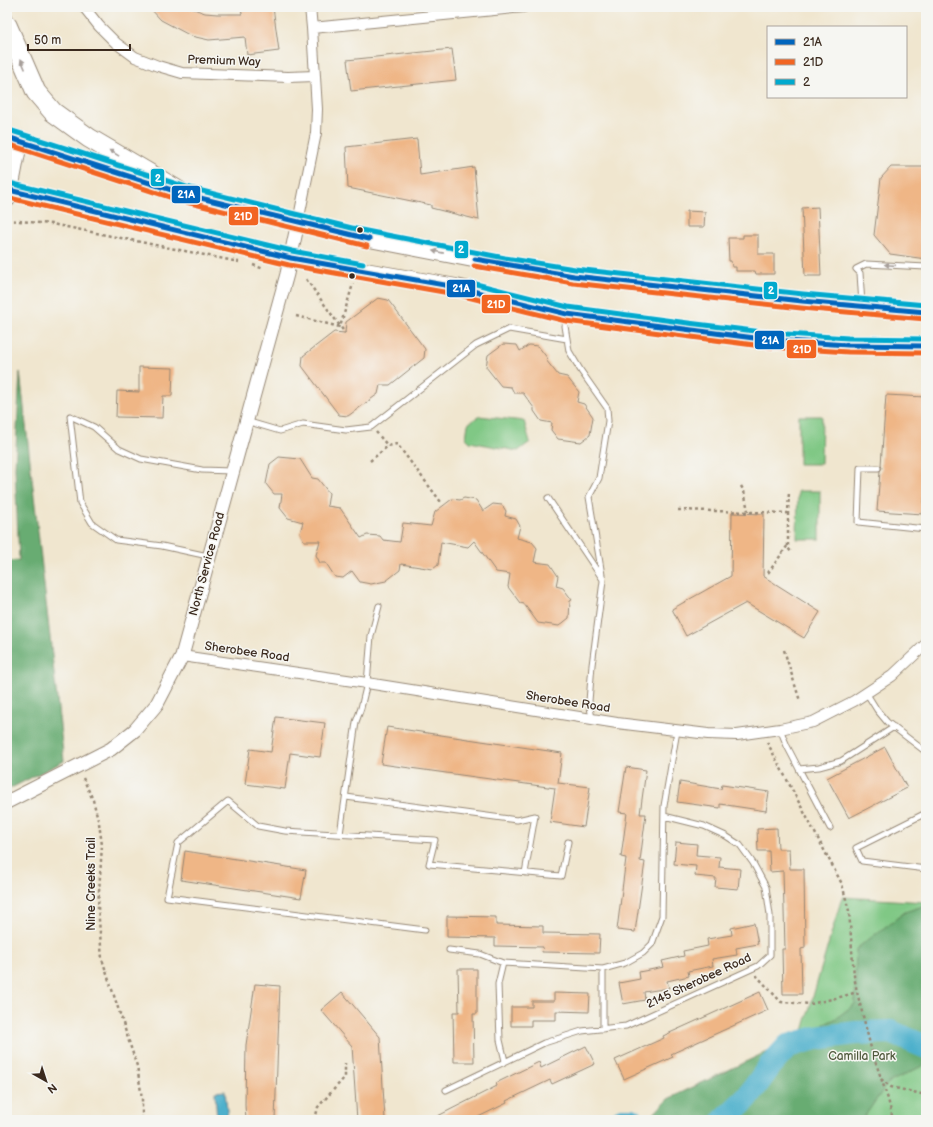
<svg xmlns="http://www.w3.org/2000/svg" width="933" height="1127" viewBox="0 0 933 1127" font-family="'Balsamiq Sans',sans-serif">
<style>
.green{fill:#80c885;stroke:#5e7952}
.forest{fill:#68ac72;stroke:#526b48}
.water{fill:#4db0cc;stroke:#446d75}
.lines{fill:none;stroke-linecap:round;stroke-linejoin:round}
.river{stroke:#4db0cc;stroke-width:24}
.building{fill:#efb686}
.service-casing{stroke:#968876;stroke-width:7}
.minor-casing{stroke:#968876;stroke-width:12}
.tertiary-casing{stroke:#968876;stroke-width:15}
.primary-casing{stroke:#968876;stroke-width:18}
.motorway-casing{stroke:#968876;stroke-width:21}
.path{stroke:#968876;stroke-width:2.5;stroke-dasharray:3 3;stroke-linecap:butt}
.service{stroke:#fff;stroke-width:5}
.minor{stroke:#fff;stroke-width:10}
.tertiary{stroke:#fff;stroke-width:13}
.primary{stroke:#fff;stroke-width:16}
.motorway{stroke:#fff;stroke-width:19}
.bus-1-casing{stroke:#f6f6f2;stroke-width:8}
.bus-2-casing{stroke:#f6f6f2;stroke-width:8}
.bus-3-casing{stroke:#f6f6f2;stroke-width:8}
.bus-1{stroke:#0065bd;stroke-width:5}
.bus-2{stroke:#f26522;stroke-width:5}
.bus-3{stroke:#00a9ce;stroke-width:5}
.oneway{fill:#a79f9a}
.bus-dot{fill:#3b2a1e;stroke:#f6f6f2;stroke-width:1.5}
.labels{text-anchor:middle;dominant-baseline:central;stroke-width:3;stroke-linejoin:round;paint-order:stroke}
.street-label{font-size:12px;fill:#3b2a1e;stroke:#f6f6f2}
.park-label{font-size:12px;fill:#50593d;stroke:#f6f6f2}
.line-badge{stroke:#f6f6f2;stroke-width:1.5}
.badge-label{font-size:11px;text-anchor:middle;font-weight:bold;fill:#fff}
</style>
<rect width="100%" height="100%" fill="#f6f6f2"/>
<filter id="ink" filterUnits="userSpaceOnUse"><feTurbulence type="fractalNoise" baseFrequency=".025" numOctaves="2"/><feDisplacementMap in="SourceGraphic" scale="8" xChannelSelector="R" yChannelSelector="G"/><feConvolveMatrix kernelMatrix="1 2 1 2 8 2 1 2 1" color-interpolation-filters="sRGB"/></filter>
<filter id="wash" filterUnits="userSpaceOnUse"><feTurbulence type="fractalNoise" baseFrequency=".012" numOctaves="4" result="noise"/><feDisplacementMap in="SourceGraphic" scale="16" xChannelSelector="R" yChannelSelector="G"/><feGaussianBlur stdDeviation="0.9" result="paint"/><feColorMatrix in="noise" values="0 0 0 0 0 0 0 0 0 0 0 0 0 0 0 0 0 1.4 0 .05"/><feComposite in="paint" operator="in"/></filter>
<g filter="url(#wash)">
<rect width="100%" height="100%" fill="#f0e6cf"/>
<path class="green" d="M479 416 524 421 530 442 518 451 470 442 466 438 468 424Z
M799 416H822L821 464H799Z
M798 491H820V539H797Z
M842 897 926 902V1120H777Z"/>
<path class="forest" d="M20 372 64 761 11 788 7 789V561L19 560 15 468Z
M926 905V1064L888 1083 862 1120H648L668 1099 835 1019 855 1004 856 949 905 912Z"/>
<path class="water" d="M225 1091 228 1120H217L215 1092Z"/>
<g class="lines">
<path class="river" d="M622 1120H632
M724 1120 747 1098 770 1066 788 1046 816 1038 856 1033 891 1032 926 1047"/>
</g>
<g id="blocks">
<path class="building" d="M149 7H188L205 13 217 14H242L241 7H273L279 51 247 55 245 37 209 40 191 36 161 20Z
M452 49 456 80 351 91 347 60Z
M417 139 420 175 474 167 479 220 431 208V205L348 188 346 147Z
M891 167H926V259L890 254 874 235 881 178Z
M818 207 821 276H805L802 208Z
M687 211 705 212 704 227H687Z
M743 235H758V254H774V274H756L755 271H736V267H732L731 261H729L728 238H743Z
M378 298 388 300 425 349 424 358 390 385H380L378 394 348 416 339 415 302 366 303 356 334 332 345 333 346 322Z
M503 344 517 345 520 351 529 345 538 346 548 359 546 360 558 375 567 377 579 392 577 402 584 404 593 417 590 435 581 442 558 439 551 430 552 423 541 421 534 411V408L523 393H514L511 387 501 386 486 367 488 355Z
M139 367 173 368 172 396H163L162 418 116 417 117 391 139 392Z
M886 395 926 397V479L923 514 877 511 880 471 882 468 881 465Z
M279 457 300 459 312 478 318 479 329 493 327 506 340 508 361 538 367 535 380 536 383 540 400 542 403 523 431 526 435 512 452 499 460 500 464 498 476 500 483 511 493 504 502 505 506 511 505 516 516 519 520 526 517 538 532 542 537 548 534 562 550 564 558 576 556 586 563 588 572 600 570 601 569 618 559 626 538 623 524 604 520 603 508 587 510 574 496 572 474 541 468 547 441 542 438 565 433 569 401 564 400 570 386 581 371 584 360 582 352 571 343 578 335 577 326 563H320L316 555 320 541H304L300 533 303 522 288 518 280 508 282 494H274L266 484 270 464Z
M732 513 764 514 763 576 820 612 804 638 746 603 686 636 672 609 731 576Z
M276 717 325 723 320 757 290 753 285 789 245 784 250 749 271 752Z
M387 727 562 753 558 783 590 787 584 827 550 822 555 788 381 764Z
M885 747 907 788 849 818 827 778Z
M626 767 646 770 640 814H646L640 861 645 862 635 932 617 930 626 858 621 857 627 813 619 812Z
M680 782 721 789 722 785 769 792 766 811 720 804V808L677 802Z
M777 828 778 849H789L790 869H804L805 948 801 949 802 994H783L782 949H785L783 871 770 872 769 851H758L757 829Z
M676 842 697 844 696 855 720 857 719 867 740 869 738 889 715 887 716 878 695 876 696 866 674 864Z
M185 851 306 870 301 898 181 880Z
M447 916 496 917V925L543 926V933L600 934 599 953 542 952 543 947 495 946V938L447 937Z
M754 923 758 944 736 948 737 955 712 959 713 966 688 971 689 976 667 981 669 988 644 992 645 1000 623 1004 619 983 640 979 639 972 664 967 662 961 684 956 683 951 708 946 707 939 732 935 731 928Z
M458 969H477V1014H473L474 1062H454L453 1012H459Z
M255 984 280 986 275 1120H246L245 1105 246 1045Z
M342 992 380 1037 385 1120H357L352 1046 321 1010Z
M760 992 768 1010 671 1054 673 1057 624 1079 615 1060 664 1038 663 1036Z
M554 993 590 994 589 1012 556 1011V1020H531V1026H511V1007H532V1001H554Z
M586 1046 595 1064 552 1084 550 1080 506 1101 507 1103 472 1120H430L497 1086 496 1083 539 1062 541 1068Z"/>
</g>
</g>
<g filter="url(#ink)">
<use href="#blocks" fill-opacity="0" stroke="#968876" stroke-width="1"/>
<g class="lines">
<g class="service-casing">
<path id="service" d="M862 305 860 273 856 269 866 264 926 267
M567 317 565 326 569 351 581 371 607 408 608 421 599 478 589 497 603 581 592 665 589 701 592 719
M246 421 280 431 303 424 346 430 371 427 476 345 509 329 567 339
M878 468H860L858 522 926 529
M548 498 602 578
M208 556 162 546 116 540 92 523 80 503 70 416 94 427 119 449 141 459 202 470 231 471
M867 694 877 710 887 722 926 752
M780 729 787 746 799 769 819 767 841 761 894 727
M799 769 830 828
M346 797 517 820 535 816 525 873
M926 813 856 848 862 861 926 869
M340 834 356 722 361 708 367 683 371 636 379 606
M425 930 167 897 178 843 228 801 258 826 285 831 435 840 429 864 561 876 568 842
M449 950 480 954 503 963 603 969 625 963 643 953 652 944 662 916 664 806 677 731
M503 963 498 984 500 1040 505 1061
M603 1029V969
M446 1090 544 1043 582 1031 626 1026 758 966 770 955V915L766 887 753 863 740 845 726 836 704 826 664 816"/>
</g>
<g class="minor-casing">
<path id="minor" d="M84 7 99 26 116 43 135 57 158 66 182 73 288 77 315 76
M312 28 524 7
M298 222 316 133 317 109 312 28 310 7
M182 656 367 683 617 723 708 734 737 735 780 729 813 722 854 701 892 676 926 644"/>
</g>
<g class="tertiary-casing">
<path id="tertiary" d="M7 802 111 749 135 730 157 704 182 656 287 274 298 222"/>
</g>
<g class="primary-casing">
<path id="primary" d="M7 137 184 194 354 236 504 265 574 276 802 301 926 312
M7 190 291 258 456 287 567 314 687 330 770 340 848 345 926 346"/>
</g>
<g class="motorway-casing">
<path id="motorway" d="M7 25 36 92 53 112 89 138 184 194
M7 197 18 140"/>
</g>
<path class="path" d="M7 220 52 224 239 262
M253 265 264 269
M306 279 345 333
M296 316 340 327 353 284
M376 432 388 446
M370 461 388 446 397 444 441 502
M741 486 744 491 748 511
M678 510 788 513 789 491
M788 513V548L792 553
M768 573 788 545
M784 650 800 701
M767 742 842 884 849 911 854 976 857 992 871 1048 888 1099 893 1120
M83 778 93 800 99 823 102 845 98 907 102 959 137 1066 142 1098V1120
M756 975 781 1002 811 1004 844 996 857 992
M881 1079 891 1087 926 1095
M315 1120 318 1107 345 1077V1063
M925 1120 926 1119"/>
<use href="#service" class="service"/>
<use href="#minor" class="minor"/>
<use href="#tertiary" class="tertiary"/>
<use href="#primary" class="primary"/>
<use href="#motorway" class="motorway"/>
<g class="bus-1-casing">
<path id="bus-1" d="M7 137 184 194 369 239
M7 197 9 190 291 258 456 287 567 314 770 340 848 345 926 346
M475 259 574 276 802 301 926 312"/>
</g>
<g class="bus-2-casing">
<path id="bus-2" d="M7 144 182 201 367 246
M14 199 289 265 455 294 566 321 770 347 848 352 926 353
M474 266 573 283 801 308 925 319"/>
</g>
<g class="bus-3-casing">
<path id="bus-3" d="M9 130 186 187 356 229 505 258 575 269 803 294 926 305
M9 183 292 251 363 264
M472 283 568 307 688 323 771 333 848 338 926 339"/>
</g>
<use href="#bus-1" class="bus-1"/>
<use href="#bus-2" class="bus-2"/>
<use href="#bus-3" class="bus-3"/>
</g>
<defs><path id="oneway-solid" d="M-6-.8H1V-3.2L6.5 0L1 3.2V.8H-6Z"/></defs>
<g class="oneway">
<use href="#oneway-solid" transform="translate(23 64) rotate(-113)"/>
<use href="#oneway-solid" transform="translate(114 153) rotate(-149)"/>
<use href="#oneway-solid" transform="translate(438 252) rotate(-169)"/>
<use href="#oneway-solid" transform="translate(890 265) rotate(-176)"/>
</g>
</g>
<g class="bus-dot">
<circle cx="360" cy="230" r="3.5"/>
<circle cx="352" cy="276" r="3.5"/>
</g>
<g class="labels">
<g class="street-label">
<text transform="translate(224 61) rotate(2)">Premium Way</text>
<text transform="translate(207 564) rotate(-75)">North Service Road</text>
<text transform="translate(247 652) rotate(8)">Sherobee Road</text>
<text transform="translate(568 702) rotate(9)">Sherobee Road</text>
<text transform="translate(91 884) rotate(-90)">Nine Creeks Trail</text>
<text transform="translate(699 981) rotate(-25)">2145 Sherobee Road</text>
</g>
<g class="park-label">
<text x="862" y="1056">Camilla Park</text>
</g>
</g>
<g class="line-badge">
<rect x="150" y="168" width="15" height="19" rx="4" fill="#00a9ce"/>
<rect x="171" y="185" width="30" height="19" rx="4" fill="#0065bd"/>
<rect x="228" y="206" width="31" height="20" rx="4" fill="#f26522"/>
<rect x="454" y="240" width="15" height="19" rx="4" fill="#00a9ce"/>
<rect x="446" y="279" width="30" height="19" rx="4" fill="#0065bd"/>
<rect x="763" y="281" width="15" height="19" rx="4" fill="#00a9ce"/>
<rect x="481" y="294" width="30" height="20" rx="4" fill="#f26522"/>
<rect x="754" y="330" width="31" height="20" rx="4" fill="#0065bd"/>
<rect x="786" y="339" width="31" height="20" rx="4" fill="#f26522"/>
</g>
<g class="badge-label">
<text x="158" y="182">2</text>
<text x="186" y="198">21A</text>
<text x="243" y="220">21D</text>
<text x="461" y="253">2</text>
<text x="461" y="292">21A</text>
<text x="771" y="294">2</text>
<text x="496" y="308">21D</text>
<text x="770" y="344">21A</text>
<text x="802" y="353">21D</text>
</g>
<rect width="933" height="1127" fill="none" stroke="#f6f6f2" stroke-width="24"/>
<rect x="767" y="26" width="140" height="72" fill="#f6f6f2" stroke="#aba49d"/>
<rect x="775" y="39" width="20" height="6" fill="#0065bd" stroke="#aba49d"/>
<text x="803" y="46" font-size="12" fill="#3b2a1e">21A</text>
<rect x="775" y="59" width="20" height="6" fill="#f26522" stroke="#aba49d"/>
<text x="803" y="66" font-size="12" fill="#3b2a1e">21D</text>
<rect x="775" y="79" width="20" height="6" fill="#00a9ce" stroke="#aba49d"/>
<text x="803" y="86" font-size="12" fill="#3b2a1e">2</text>
<g transform="translate(46 1081) rotate(141)" stroke="#f6f6f2" stroke-width="3" paint-order="stroke">
<path d="M0-3L7 15L0 10L-7 15Z" fill="#3b2a1e"/>
<text y="-6" font-size="11" font-weight="bold" text-anchor="middle" fill="#3b2a1e">N</text>
</g>
<path d="M28 44v6h102v-6" fill="none" stroke="#3b2a1e" stroke-width="2"/>
<text x="34" y="44" font-size="12" fill="#3b2a1e" stroke="#f6f6f2" stroke-width="3" paint-order="stroke">50 m</text>
</svg>
